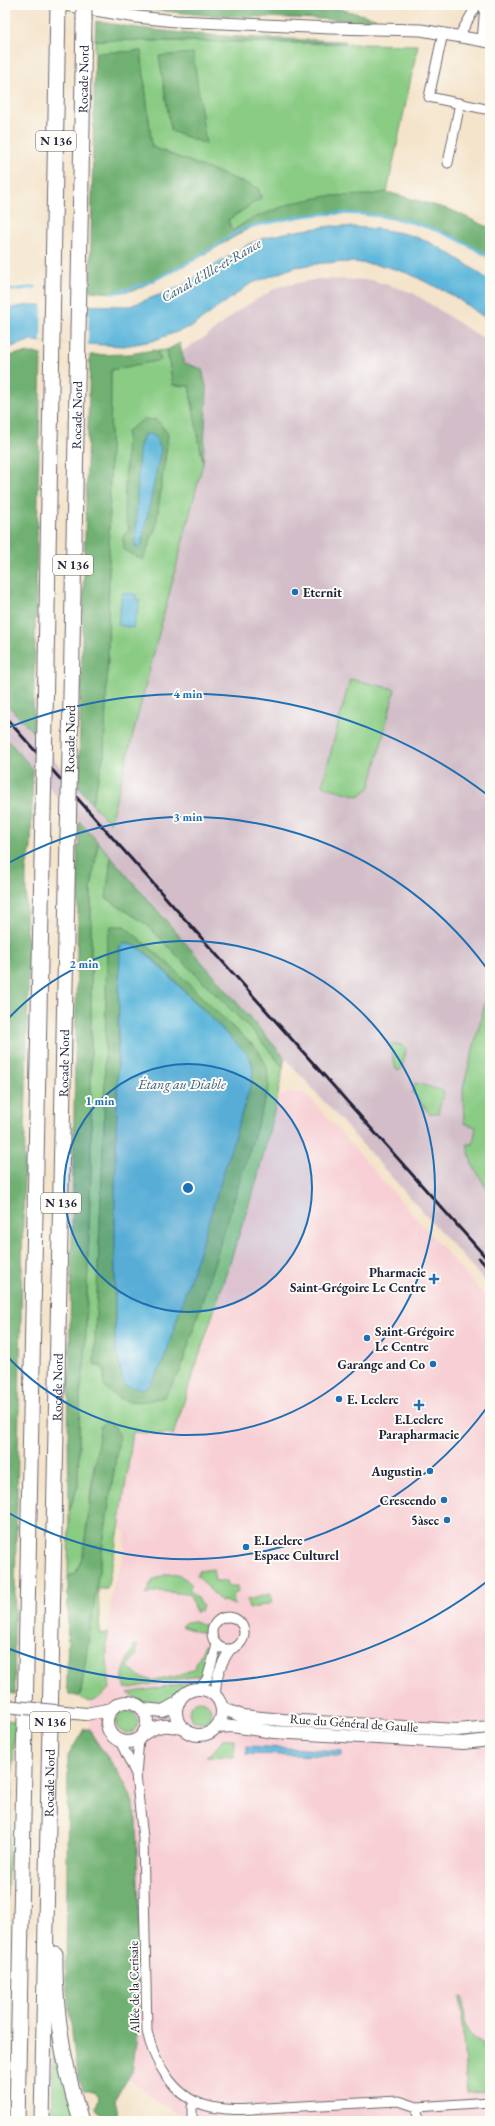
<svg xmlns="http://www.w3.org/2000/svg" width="495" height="2126" viewBox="0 0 495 2126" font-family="'EB Garamond',serif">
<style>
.built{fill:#f7cfd4}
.industrial{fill:#d2bdc8}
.green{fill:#8acc84;stroke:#567760;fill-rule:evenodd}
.forest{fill:#6fb072;stroke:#486956;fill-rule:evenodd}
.water{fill:#5eb7db;stroke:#406c8b}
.pier{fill:#f4e4cb}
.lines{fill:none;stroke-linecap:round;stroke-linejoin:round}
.stream{stroke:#5eb7db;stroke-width:3}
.minor-casing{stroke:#6c666d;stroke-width:11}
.tertiary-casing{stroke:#6c666d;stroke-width:13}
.secondary-casing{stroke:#6c666d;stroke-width:14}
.trunk-casing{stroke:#6c666d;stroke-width:17}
.minor{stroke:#fff;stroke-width:9}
.tertiary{stroke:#fff;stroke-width:11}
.secondary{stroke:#fff;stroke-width:12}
.trunk{stroke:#fff;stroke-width:15}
.rail{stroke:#22223b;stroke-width:3}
.secondary-bridge-casing{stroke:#6c666d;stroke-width:14;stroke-linecap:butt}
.trunk-bridge-casing{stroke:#6c666d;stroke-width:17;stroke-linecap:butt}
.secondary-bridge{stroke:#fff;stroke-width:12}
.trunk-bridge{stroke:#fff;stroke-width:15}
.ring{fill:none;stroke:#1f6fb2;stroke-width:2}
.poi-dot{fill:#1f6fb2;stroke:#fdfcf7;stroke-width:1.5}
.labels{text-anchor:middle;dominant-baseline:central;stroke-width:4;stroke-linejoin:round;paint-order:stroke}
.shield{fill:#fdfcf7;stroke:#646373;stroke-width:1}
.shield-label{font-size:12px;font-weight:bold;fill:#22223b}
.street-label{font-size:13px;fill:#22223b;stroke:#fdfcf7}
.poi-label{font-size:13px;font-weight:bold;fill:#22223b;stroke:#fdfcf7;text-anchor:end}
.water-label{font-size:14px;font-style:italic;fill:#3a5e7b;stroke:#fdfcf7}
.centre{fill:#1f6fb2;stroke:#fdfcf7;stroke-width:2}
.ring-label{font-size:12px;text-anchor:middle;font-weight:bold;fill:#1f6fb2;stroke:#fdfcf7;stroke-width:4;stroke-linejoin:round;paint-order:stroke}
</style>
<rect width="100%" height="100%" fill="#fdfcf7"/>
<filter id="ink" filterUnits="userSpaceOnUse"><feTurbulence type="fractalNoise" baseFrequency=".025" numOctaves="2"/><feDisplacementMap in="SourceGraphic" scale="8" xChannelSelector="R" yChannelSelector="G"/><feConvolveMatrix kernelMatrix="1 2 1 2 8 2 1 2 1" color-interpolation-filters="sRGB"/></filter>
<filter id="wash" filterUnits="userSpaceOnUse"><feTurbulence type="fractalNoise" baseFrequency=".012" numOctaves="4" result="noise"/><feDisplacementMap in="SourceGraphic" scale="16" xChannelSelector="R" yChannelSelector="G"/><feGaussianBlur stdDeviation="0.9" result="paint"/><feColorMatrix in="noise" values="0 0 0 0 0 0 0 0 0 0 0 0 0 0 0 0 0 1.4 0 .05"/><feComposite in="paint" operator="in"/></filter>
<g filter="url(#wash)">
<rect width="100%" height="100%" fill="#f4e4cb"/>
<path class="built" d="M294 1092 303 1093 311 1099 490 1302V2121H178V2115L128 2079 132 2072 137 2036 139 2007 140 1945 136 1819 135 1803 126 1783 100 1749 89 1729 91 1701 97 1700 110 1689 107 1662V1633L113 1588 123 1557 126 1531 119 1529 133 1432 257 1180 277 1099 285 1094Z"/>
<path class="industrial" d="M318 279 372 280 413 293 490 343V1287L285 1058 5 737V702L109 823 203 463 182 351 207 336 242 308 278 287Z"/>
<path class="green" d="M95 40 418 45 387 192 251 219 232 231 228 220 261 198 258 188 152 147 141 51 95 53Z
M167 350 173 385 189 386 203 463 110 823 92 804 104 755 108 654 111 370 161 360 157 351ZM157 420 168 434 165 462 124 550 123 537 129 529Z
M350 679 395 689 370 787 359 796 322 786Z
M98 842 111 857 107 898 146 924 256 1035 283 1067 277 1099 257 1180 173 1435 133 1432 119 1529 107 1589H98L100 1634 107 1633V1662L110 1689C98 1696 95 1708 80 1697L119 1437 94 1464 83 1555 76 1572 68 1577 69 1511 78 1486 80 1396 85 1357 91 1169V889ZM124 926C172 964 212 1010 258 1050L164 1397 104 1386V1368L94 1364 104 1129 107 940Z
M490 984V1194L472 1164 467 1144H473L476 1127 464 1123 463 1088Z
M392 1043 404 1046 406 1049 402 1067 399 1071 396 1069 390 1045Z
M415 1083 444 1091 438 1113H429L413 1093Z
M213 1569 215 1581H227L229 1586H237L238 1592 233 1595 235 1605 224 1601 221 1602 197 1575 199 1571Z
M167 1574C179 1574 185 1577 192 1585L189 1588 203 1606 201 1611 197 1610 196 1613 190 1595 187 1594 158 1591 145 1595 153 1580Z
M270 1594 272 1603 249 1609 247 1600Z
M195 1621 207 1627V1632L204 1634 181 1626 186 1622Z
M134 1645H137L136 1656 128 1667 138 1676 153 1681 181 1675 194 1668 205 1645 211 1647 212 1650 203 1675 125 1689C118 1672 129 1661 134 1645Z
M199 1681 183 1689 173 1700 160 1706H146L128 1693Z
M189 1712a11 11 0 1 1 22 0a11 11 0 1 1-22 0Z
M116 1722a11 11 0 1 1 22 0a11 11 0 1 1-22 0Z
M5 1720 15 1721 5 1934Z
M223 1739H235L234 1757 206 1756 212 1753Z
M460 1997 463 1998C464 2019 461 2034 483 2043L484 2052H490V2092L467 2093Z
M54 2047H57L77 2121H52Z"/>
<path class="forest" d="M106 5H317L309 11 325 12 336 8 375 18V21L203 15Z
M96 21C179 37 262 38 346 41V43L95 40Z
M141 51 152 147 258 188 261 198 228 220 232 231 251 219 292 203 327 196 368 195 387 192 451 210 490 228V257L448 233 400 220 357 213 310 214 251 227 193 261 135 290 113 293 90 291 95 53Z
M193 53 206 144 171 131 159 56Z
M180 343 184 363 202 369 207 391 203 463 189 386 173 385 167 350Z
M153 350 157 351 161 360 111 370 108 654 104 755 92 804 79 787 80 758H79L90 355 130 354Z
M34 353 41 355 33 733 5 702V357L17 354Z
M144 419 157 420 168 434 156 527 143 560 124 550 123 537 129 529 124 514 127 431Z
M5 737 33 769 31 848 26 869V932L29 946 14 1637 15 1694 5 1693Z
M79 821 98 842 91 889V1169L85 1357 80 1396 78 1486 69 1511 68 1437 78 901 77 847H79Z
M111 857 285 1058 283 1067 256 1035 146 924 106 898Z
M111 926H124L170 965 231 1026 258 1050 267 1067 269 1088 180 1372 164 1397C138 1403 125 1407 104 1386V1368L94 1364 104 1129 107 939ZM124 943 136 946 149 955 249 1056 253 1066 252 1080 190 1279 159 1369 120 1371 115 1346V1199L120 947Z
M105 1422 115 1427 119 1437 80 1697 69 1694 67 1685 68 1577 76 1572 83 1555 100 1427Z
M84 1729H89C107 1762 132 1780 136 1819L140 1945 137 2036 132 2072 114 2101 119 2120 105 2121 96 2108 99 2097 95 2091H83L76 2068 66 1982 68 1756Z"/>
<path class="water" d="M331 226C354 227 378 228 401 233 432 239 465 263 490 281V321L452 295 410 274 385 266 354 262 323 263 295 267 250 284 193 326 152 341 124 346 29 341 5 349V309L29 305 130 306 180 287 249 244 267 237 290 232Z
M144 434 154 435 161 449 141 548 135 546 139 450Z
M122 593 136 594V600H140L133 628 118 625Z
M125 943 136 946 148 955 249 1056 253 1066 252 1080C228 1157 205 1236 179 1312 172 1333 165 1366 151 1383 144 1392 132 1388 124 1384L115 1346V1199L120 947Z
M246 1746 342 1751V1756L246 1754Z"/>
<path class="pier" d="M42 303 89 304 88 345 41 342Z"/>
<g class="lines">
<path class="stream" d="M5 291 35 287
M113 293C147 286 178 269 207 251 219 244 231 235 243 229 252 225 263 224 273 222 347 203 426 215 490 258"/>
</g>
</g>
<g filter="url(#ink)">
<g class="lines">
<g class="minor-casing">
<path id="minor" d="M443 33 429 97 490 110
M459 36 477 5
M482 41 485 5
M448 163 460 103
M212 1633a16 16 0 1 1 32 0a16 16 0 1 1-32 0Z
M199 1689 207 1679 217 1645
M216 1697C214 1680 221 1662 231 1649
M139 1739 136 1775 143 1838 147 2031C153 2060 173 2096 204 2105 229 2113 258 2108 283 2107 322 2105 360 2103 399 2101L417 2107 490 2102
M120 1741 136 1774
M417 2107 418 2121
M192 2121V2107L197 2102"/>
</g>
<g class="tertiary-casing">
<path id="tertiary" d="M65 5 137 17 176 21 330 28 421 30 490 42"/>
</g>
<g class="secondary-casing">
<path id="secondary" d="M176 1712a23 23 0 1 1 46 0a23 23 0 1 1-46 0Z
M107 1722a20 20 0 1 1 40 0a20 20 0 1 1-40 0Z
M221 1706 227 1710 242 1716 283 1720 457 1730 490 1727
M142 1709 163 1711 179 1702
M86 1714 112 1709
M216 1727 232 1726 274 1732 429 1741 463 1743 490 1740
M142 1735C158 1724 167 1724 185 1729"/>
</g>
<g class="trunk-casing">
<g id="trunk">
<path d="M45 720 58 5"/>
<path id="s1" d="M70 749 84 21"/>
<path d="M55 1954C54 2010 64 2068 81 2121"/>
<path d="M17 2121 43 811"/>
<path id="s2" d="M42 2121 68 838"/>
</g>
</g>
<use href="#minor" class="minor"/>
<use href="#tertiary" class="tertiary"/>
<use href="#secondary" class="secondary"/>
<use href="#trunk" class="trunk"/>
<path class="rail" d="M5 717 490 1262
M479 1258 490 1270"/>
<g class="secondary-bridge-casing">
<path id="secondary-bridge" d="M5 1706 86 1714"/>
</g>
<g class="trunk-bridge-casing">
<path id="trunk-bridge" d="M84 21V5
M43 811 45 720
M68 838 70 749"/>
</g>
<use href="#secondary-bridge" class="secondary-bridge"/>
<use href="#trunk-bridge" class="trunk-bridge"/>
</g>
</g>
<circle cx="188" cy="1188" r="124" fill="#1f6fb2" fill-opacity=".12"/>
<g class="ring">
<circle cx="188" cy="1188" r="124"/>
<path d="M6 1021A247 247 0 1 1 6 1355"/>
<path d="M488 1406A371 371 0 0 1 5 1511M5 865A371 371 0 0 1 488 970"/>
<path d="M489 1580A494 494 0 0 1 7 1648M7 728A494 494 0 0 1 489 796"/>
</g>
<g class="poi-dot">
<circle cx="295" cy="592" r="4"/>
<path d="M432 1273h4v4h4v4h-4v4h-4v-4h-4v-4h4z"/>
<circle cx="367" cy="1338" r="4"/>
<circle cx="433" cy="1364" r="4"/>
<circle cx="339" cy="1399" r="4"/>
<path d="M417 1399h4v4h4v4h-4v4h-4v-4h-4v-4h4z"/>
<circle cx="430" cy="1471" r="4"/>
<circle cx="444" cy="1500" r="4"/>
<circle cx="447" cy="1520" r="4"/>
<circle cx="246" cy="1547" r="4"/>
</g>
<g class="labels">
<g class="shield">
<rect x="36" y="131" width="40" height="20" rx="3"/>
<rect x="53" y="555" width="40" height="20" rx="3"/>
<rect x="41" y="1193" width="40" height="20" rx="3"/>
<rect x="30" y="1712" width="40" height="20" rx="3"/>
</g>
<g class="shield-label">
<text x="56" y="141">N 136</text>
<text x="73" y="565">N 136</text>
<text x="61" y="1203">N 136</text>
<text x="50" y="1722">N 136</text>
</g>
<g class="street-label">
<text stroke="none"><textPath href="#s1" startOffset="670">Rocade Nord</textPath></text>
<text stroke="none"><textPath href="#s1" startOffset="334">Rocade Nord</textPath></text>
<text transform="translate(70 739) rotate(-89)">Rocade Nord</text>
<text stroke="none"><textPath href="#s2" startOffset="1058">Rocade Nord</textPath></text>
<text stroke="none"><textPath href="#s2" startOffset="734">Rocade Nord</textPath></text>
<text transform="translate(354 1723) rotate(4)">Rue du Général de Gaulle</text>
<text stroke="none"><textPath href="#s2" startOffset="338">Rocade Nord</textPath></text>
<text transform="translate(134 1987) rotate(-91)">Allée de la Cerisaie</text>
</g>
<g class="poi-label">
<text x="303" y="592" text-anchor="start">Eternit</text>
<text x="426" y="1272">Pharmacie<tspan x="426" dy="15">Saint-Grégoire Le Centre</tspan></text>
<text x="375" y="1331" text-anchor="start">Saint-Grégoire<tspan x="375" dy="15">Le Centre</tspan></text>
<text x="425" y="1364">Garange and Co</text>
<text x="347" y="1399" text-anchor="start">E. Leclerc</text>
<text x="419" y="1419" text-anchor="middle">E.Leclerc<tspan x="419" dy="15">Parapharmacie</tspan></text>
<text x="422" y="1471">Augustin</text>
<text x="436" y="1500">Crescendo</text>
<text x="439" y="1520">5àsec</text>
<text x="254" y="1540" text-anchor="start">E.Leclerc<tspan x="254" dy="15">Espace Culturel</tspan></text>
</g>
<g class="water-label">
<text transform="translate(211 270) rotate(-30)">Canal d'Ille-et-Rance</text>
<text x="182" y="1084">Étang au Diable</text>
</g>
</g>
<circle cx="188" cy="1188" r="6" class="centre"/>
<g class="ring-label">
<text x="188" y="698">4 min</text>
<text x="188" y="821">3 min</text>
<text x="84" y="968">2 min</text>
<text x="100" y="1105">1 min</text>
</g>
<rect width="495" height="2126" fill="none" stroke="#fdfcf7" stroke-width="20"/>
</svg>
